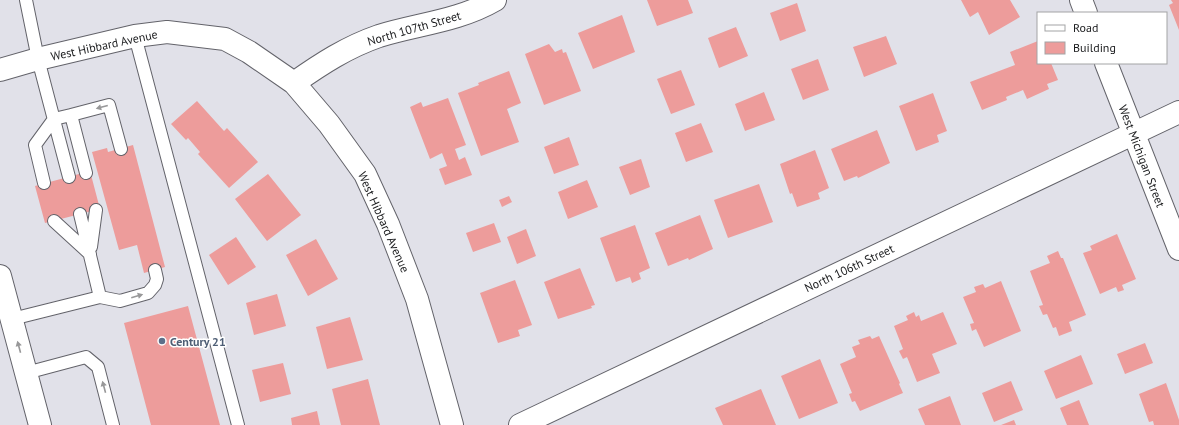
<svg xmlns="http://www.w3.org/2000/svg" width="1179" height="425" viewBox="0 0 1179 425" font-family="'PT Sans',sans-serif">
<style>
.building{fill:#ed9c9b}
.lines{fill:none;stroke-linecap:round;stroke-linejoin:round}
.lane-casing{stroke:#63636a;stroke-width:14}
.street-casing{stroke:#63636a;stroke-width:24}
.primary-casing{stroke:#63636a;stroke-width:24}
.lane{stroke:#fff;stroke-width:12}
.street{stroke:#fff;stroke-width:22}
.primary{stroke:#fff;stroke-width:22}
.oneway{fill:#989899}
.service-dot{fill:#5c6f8a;stroke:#fff;stroke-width:1.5}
.labels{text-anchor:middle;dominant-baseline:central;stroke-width:3;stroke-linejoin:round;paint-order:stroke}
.street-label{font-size:12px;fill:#1a1b1d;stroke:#fff}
.service-label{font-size:12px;font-weight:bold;fill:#4e5e75;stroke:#fff;text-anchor:start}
</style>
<rect width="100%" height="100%" fill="#e1e1e9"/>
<path class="building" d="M647 0H688L693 13 657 26Z
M961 0H1010L1020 17 989 35 978 12 970 17Z
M1171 0H1179V30L1169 5 1173 3Z
M797 3 806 31 780 41 770 13Z
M622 15 635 52 593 69 578 33Z
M736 27 748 56 719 68 708 38Z
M886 36 897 64 864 77 853 47Z
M1038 41V63H1051L1058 80 1047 84 1049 89 1027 99 1023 90 1006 97 1007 100 982 110 970 82 1015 65 1010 52Z
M549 44 555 52 562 49 563 53 566 52 581 91 544 105 525 54Z
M818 59 829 90 803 100 791 69Z
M681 70 695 105 671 114 657 79Z
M509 71 521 103 507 109 519 142 481 156 458 93 479 85 478 83Z
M764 92 775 120 745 131 735 104Z
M933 93 947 131 937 135 939 142 916 151 899 106Z
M448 98 466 145 455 149 459 160 465 157 472 175 445 185 439 169 447 166 442 153 430 159 410 107 421 102 423 107Z
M197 101 224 131 227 128 258 162 229 188 198 154 200 152 188 138 186 140 171 124Z
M701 123 713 152 686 162 675 133Z
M877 130 890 163 858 178 857 176 844 181 831 149Z
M569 137 579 165 554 174 544 147Z
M133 145 165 267 144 273 137 245 119 250 92 152 107 148 108 152Z
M815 150 829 188 818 193 820 199 797 207 792 193 790 194 780 164Z
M641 159 650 187 630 195 619 167Z
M90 171 100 209 45 223 35 186Z
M268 174 301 215 267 241 235 199Z
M587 180 598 207 568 219 558 192Z
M759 184 773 222 728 238 714 200Z
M509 196 512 202 502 207 499 200Z
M700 215 713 249 689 260 688 258 668 266 655 233Z
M494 223 501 242 473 252 466 233Z
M635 225 650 268 639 273 641 279 632 283 630 277 616 282 600 238Z
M526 229 536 256 517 264 507 237Z
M1117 234 1136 279 1122 285 1124 290 1118 292 1116 287 1100 294 1083 253 1092 250 1090 246Z
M236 237 256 267 228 285 209 255Z
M316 239 338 279 308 296 286 255Z
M1058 251 1061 258H1063L1086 315 1069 322 1072 331 1059 336 1056 327 1053 328 1047 314 1043 315 1039 306 1043 305 1030 271 1050 263 1047 256Z
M580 268 595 305 591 306 592 308 558 319 544 282Z
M515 280 532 325 518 330 520 336 498 343 480 293Z
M1001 281 1021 331 984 347 976 329 972 331 970 324 974 323 963 297 976 292 974 287 983 284 985 288Z
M277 294 286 326 254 335 246 303Z
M188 306 220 425H151L124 323Z
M914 312 916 317 919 315 921 321 943 312 957 344 932 354 940 373 917 382 907 357 903 359 899 351 903 349 894 326 908 320 906 316Z
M350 317 363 360 327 369 316 327Z
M870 336 872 339 879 336 900 383 899 384 903 393 860 411 855 401 852 402 849 394 852 393 840 364 856 357 852 347 860 344 858 340Z
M1145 343 1153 363 1125 374 1117 354Z
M1081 355 1093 384 1056 399 1044 371Z
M820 359 838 403 799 419 781 376Z
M283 363 291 394 260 402 252 370Z
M368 379 380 425H341L332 389Z
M1011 381 1023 410 994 422 982 393Z
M1166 383 1179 420V425H1154L1153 421 1149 422 1139 394Z
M761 389 776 425H723L715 408Z
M950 396 961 425H925L918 409Z
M1079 400 1089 425H1067L1060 408Z
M317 411 320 425H292L291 418Z
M1014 420 1016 425H1001Z"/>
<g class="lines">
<g class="lane-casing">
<path id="lane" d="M26 0 38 59 69 177
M135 36 238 425
M71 115 109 105 121 149
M44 183 35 145 54 119 71 115 86 173
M54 221 90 254
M91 247 96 210
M100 297 120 301 148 293 155 285 157 279 155 270
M12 319 100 297 80 214
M26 373 86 357 98 367 113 425"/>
</g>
<g class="street-casing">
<path id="street" d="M1081 0 1086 13
M1106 63 1179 249
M0 70 38 59 135 36 167 32 225 39 249 52 294 83 329 124 365 174 388 224 417 299 452 425
M294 83C321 64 347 47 379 36 418 24 459 21 495 0
M520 425 1179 112"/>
</g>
<g class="primary-casing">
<path id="primary" d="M0 276 40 425"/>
</g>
<use href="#lane" class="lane"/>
<use href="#street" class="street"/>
<use href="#primary" class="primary"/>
</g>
<defs><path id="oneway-solid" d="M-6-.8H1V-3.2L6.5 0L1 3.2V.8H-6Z"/></defs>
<g class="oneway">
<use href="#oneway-solid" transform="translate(102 107) rotate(165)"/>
<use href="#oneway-solid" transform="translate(137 296) rotate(-16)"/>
<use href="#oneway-solid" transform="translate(19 347) rotate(-105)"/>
<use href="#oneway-solid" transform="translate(104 387) rotate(-105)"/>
</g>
<circle class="service-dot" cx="162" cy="341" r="4"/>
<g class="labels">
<g class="street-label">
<text transform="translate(414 28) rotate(-16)">North 107th Street</text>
<text transform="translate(104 45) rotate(-12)">West Hibbard Avenue</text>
<text transform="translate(1142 156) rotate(69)">West Michigan Street</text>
<text transform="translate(384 222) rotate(66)">West Hibbard Avenue</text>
<text transform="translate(849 268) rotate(-25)">North 106th Street</text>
</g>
<g class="service-label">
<text x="170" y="341">Century 21</text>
</g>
</g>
<rect x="1037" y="12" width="130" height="52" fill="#ffffff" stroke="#a3a4a5"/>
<rect x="1045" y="25" width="20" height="6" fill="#ffffff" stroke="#a3a4a5"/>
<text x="1073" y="32" font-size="12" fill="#1a1b1d">Road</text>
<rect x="1045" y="42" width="20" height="12" fill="#ed9c9b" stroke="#a3a4a5"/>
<text x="1073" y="52" font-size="12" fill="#1a1b1d">Building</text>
</svg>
